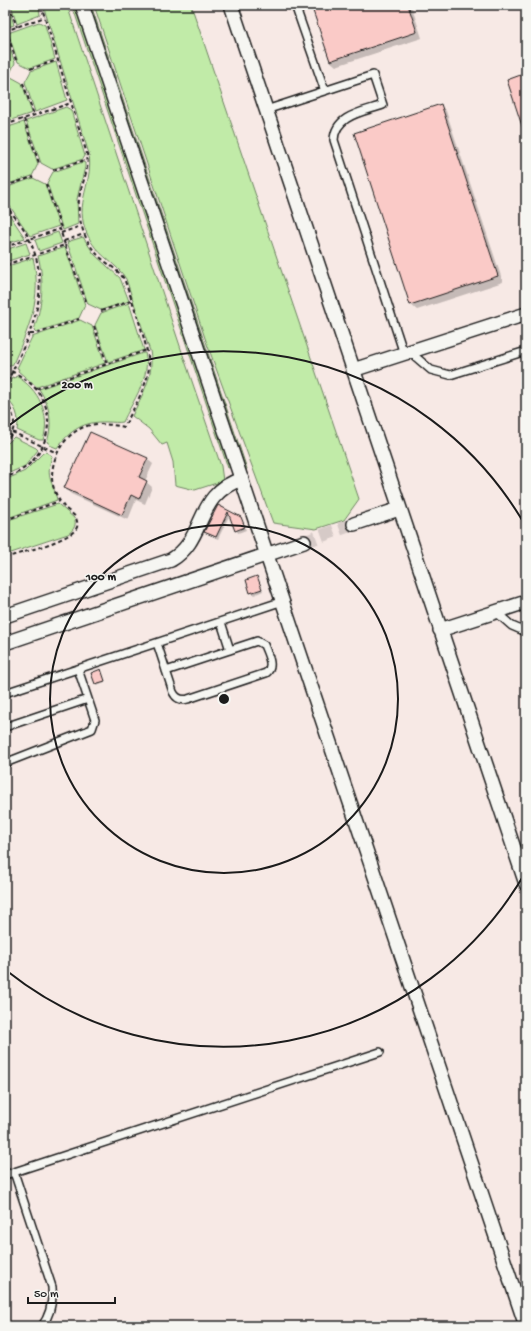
<svg xmlns="http://www.w3.org/2000/svg" width="531" height="1331" viewBox="0 0 531 1331" font-family="'Gochi Hand',sans-serif">
<style>
.green{fill:#c1eba8;stroke:#6e8462}
.shadow{fill:#0003}
.building{fill:#facac7;stroke:#1c1c1c}
.lines{fill:none;stroke-linecap:round;stroke-linejoin:round}
.street-tunnel{stroke:#d6cac7;stroke-width:13;stroke-dasharray:13 6;stroke-linecap:butt}
.lane-casing{stroke:#1c1c1c;stroke-width:10}
.street-casing{stroke:#1c1c1c;stroke-width:16}
.path{stroke:#1c1c1c;stroke-width:2;stroke-dasharray:4 3;stroke-linecap:butt}
.lane{stroke:#f6f6f2;stroke-width:7}
.street{stroke:#f6f6f2;stroke-width:13}
.ring{fill:none;stroke:#1c1c1c;stroke-width:2}
.centre{fill:#1c1c1c;stroke:#f6f6f2;stroke-width:2}
.ring-label{font-size:12px;text-anchor:middle;font-weight:bold;fill:#1c1c1c;stroke:#f6f6f2;stroke-width:3;stroke-linejoin:round;paint-order:stroke}
</style>
<rect width="100%" height="100%" fill="#f7e9e5"/>
<filter id="ink" filterUnits="userSpaceOnUse"><feTurbulence type="fractalNoise" baseFrequency=".025" numOctaves="2"/><feDisplacementMap in="SourceGraphic" scale="8" xChannelSelector="R" yChannelSelector="G"/><feConvolveMatrix kernelMatrix="1 2 1 2 8 2 1 2 1" color-interpolation-filters="sRGB"/></filter>
<g filter="url(#ink)">
<path class="green" d="M5 5H8L14 25 5 28Z
M11 5H39L40 15 17 24Z
M43 5H67L183 355 221 466 223 481 195 490 175 485 173 462 167 443 162 445 149 429 132 416C142 395 155 375 150 351L126 279C117 264 101 257 92 243 69 206 94 188 89 154Z
M72 5H75L231 467 228 468Z
M89 5H91L247 469 246 470Z
M94 5H191L359 499 344 520 316 529 273 523 207 344Z
M39 22 45 25 55 59 30 68 18 62 8 33Z
M5 34 15 63 9 75 5 76Z
M56 62 67 100 35 112 25 82 31 71Z
M11 77 22 83 32 113 5 122V79Z
M66 107 71 110 85 156 83 159 52 169 41 163 26 121Z
M24 122 38 164 32 176 5 185V128Z
M83 162 85 163V167L77 199 78 224 63 230 47 183 53 172Z
M33 178 45 184 59 226 30 236 5 199V188Z
M5 208 25 238 5 244Z
M58 232 62 243 39 251 35 240Z
M83 237 94 254 120 278 129 301 101 310 88 304 67 242Z
M26 243 30 254 5 262V250Z
M65 247 85 305 79 318 36 332 34 330C42 305 45 282 38 256Z
M33 258C43 298 28 330 12 366L10 365 9 367 5 365V267Z
M129 303 144 350 108 362 95 325 101 313Z
M80 320 92 326 105 363 37 387 18 371 19 369 17 368 32 337Z
M143 353H145C152 376 132 402 123 422 118 423 113 422 107 422 84 421 70 430 57 448L49 445 50 444 47 442C53 424 50 405 39 389Z
M16 376C39 389 51 415 43 440H39L17 430C20 417 16 406 5 398V393L12 377 15 378Z
M5 407C12 417 12 427 5 437Z
M14 437 36 448 38 450 25 466 5 475V446Z
M46 452 52 456C45 480 53 480 57 500L5 519V480L25 471 43 453Z
M58 504 74 518C77 524 74 530 68 534L5 555V521Z"/>
<path class="shadow" d="M312 5H411L422 38 336 66 330 61Z
M441 106 446 111 503 282 417 310 411 305 355 134Z
M147 459 153 464 145 481 152 487 145 504 136 500 128 520 71 494 65 488Z
M218 507 240 517 246 530 238 533 230 514 218 539 208 534 205 532Z
M257 577 263 591 254 595 251 592Z
M101 671 105 682 97 685 96 684Z"/>
<path class="building" d="M311 5H408L417 32 330 61Z
M526 73V132H524L507 80Z
M441 104 498 276 410 305 354 133Z
M90 432 148 458 139 477 147 481 139 499 131 495 122 515 64 488Z
M218 505 241 517 245 527 235 531 228 512 216 537 204 532Z
M257 576 262 589 250 593 246 580Z
M101 669 105 681 95 684 91 673Z"/>
<g class="lines">
<path class="street-tunnel" d="M304 542 354 524"/>
<g class="lane-casing">
<path id="lane" d="M295 5 325 91
M266 110 373 75 383 105C363 112 335 115 334 140L404 354
M410 352 431 370 450 375 526 351
M496 612 512 626 526 632
M221 622 230 650
M157 643 173 692C176 698 181 701 188 699L266 673C275 667 267 653 264 645L257 641 166 671
M5 693 283 601
M5 727 88 699
M5 763 92 729 95 720 78 669
M14 1172 52 1287C53 1302 51 1314 42 1326
M5 1175 380 1052"/>
</g>
<g class="street-casing">
<path id="street" d="M82 5 526 1326
M231 5 526 884
M353 370 526 314
M354 524 399 509
M5 616 171 560C207 539 194 494 242 479
M440 630 526 602
M5 643 304 542"/>
</g>
<path class="path" d="M9 5 17 27
M6 30 17 63
M5 31 45 17
M30 69 58 60
M5 78 10 76
M23 83 34 115
M24 119 39 163
M5 125 71 103
M53 170 88 159
M46 184 61 228 60 229
M5 186 33 177
M5 204C11 213 19 221 25 231 57 289 30 333 5 387
M61 233 81 226
M64 241 84 234
M65 245 87 304
M5 247 60 229 65 245 5 265
M101 311 131 301
M94 326 107 364
M30 334H36L79 319
M5 368C16 373 27 379 36 389 62 420 43 468 5 477
M36 389 147 350
M5 402C16 414 18 430 5 442
M12 432 57 453
M5 520 60 501
M5 558C19 553 73 540 77 527 78 524 77 521 76 518 74 514 68 511 65 508 58 500 52 488 52 477 52 452 70 426 97 424 106 424 115 425 124 427 133 409 147 387 149 367 150 351 131 296 124 279 118 270 109 265 101 258 85 244 77 220 79 199 81 183 90 171 87 154L41 5"/>
<use href="#lane" class="lane"/>
<use href="#street" class="street"/>
</g>
</g>
<g class="ring">
<circle cx="224" cy="699" r="174"/>
<path d="M525 873A348 348 0 0 1 7 971M7 427A348 348 0 0 1 525 525"/>
</g>
<circle cx="224" cy="699" r="6" class="centre"/>
<g class="ring-label">
<text x="77" y="388">200 m</text>
<text x="101" y="580">100 m</text>
</g>
<rect width="531" height="1331" fill="none" stroke="#f6f6f2" stroke-width="20"/>
<rect x="10" y="10" width="511" height="1311" fill="none" stroke="#1c1c1c" stroke-width="1.5" filter="url(#ink)"/>
<path d="M28 1297v6h87v-6" fill="none" stroke="#1c1c1c" stroke-width="2"/>
<text x="34" y="1297" font-size="12" fill="#1c1c1c" stroke="#f6f6f2" stroke-width="3" paint-order="stroke">50 m</text>
</svg>
